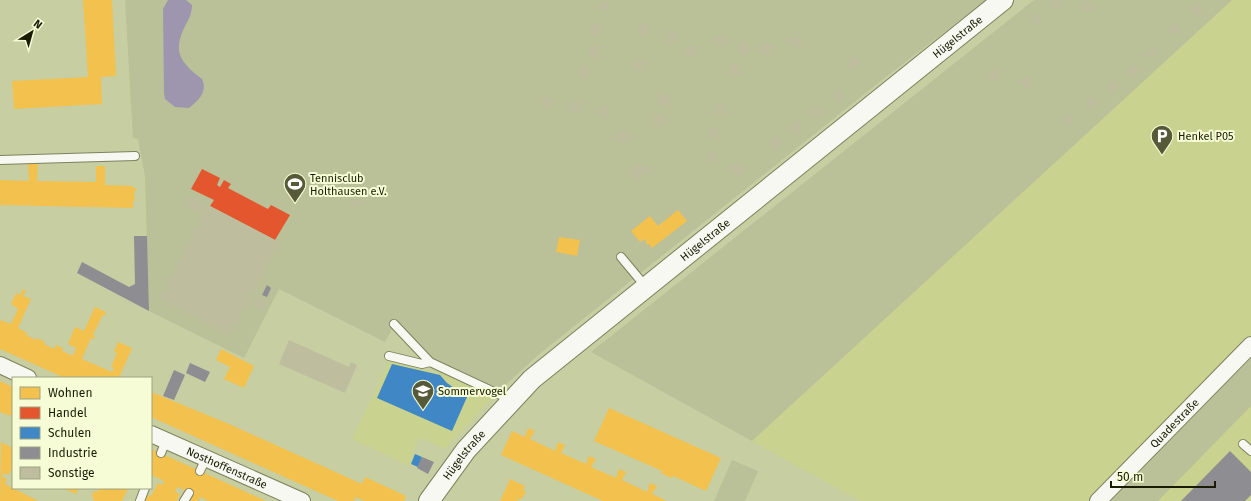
<svg xmlns="http://www.w3.org/2000/svg" width="1251" height="501" viewBox="0 0 1251 501" font-family="'Fira Sans',sans-serif">
<style>
.built{fill:#c9d38f}
.green{fill:#bac097}
.water{fill:#9e96af}
.homes{fill:#f2c14e}
.shops{fill:#e4572e}
.schools{fill:#3f88c5}
.industry{fill:#8d8d92}
.building{fill:#bebe9f}
.lines{fill:none;stroke-linecap:round;stroke-linejoin:round}
.service-casing{stroke:#7d825d;stroke-width:10}
.minor-casing{stroke:#7d825d;stroke-width:18}
.tertiary-casing{stroke:#7d825d;stroke-width:22}
.service{stroke:#f7f8f1;stroke-width:8}
.minor{stroke:#f7f8f1;stroke-width:16}
.tertiary{stroke:#f7f8f1;stroke-width:20}
.labels{text-anchor:middle;dominant-baseline:central;stroke-width:4;stroke-linejoin:round;paint-order:stroke}
.street-label{font-size:11px;fill:#191c00;stroke:#f6fdd6}
.poi-label{font-size:11px;fill:#191c00;stroke:#f6fdd6;text-anchor:start}
</style>
<rect width="100%" height="100%" fill="#c7cea2"/>
<path class="built" d="M1232 0H1251V501H860L752 441Z
M390 360 451 376 493 397 445 449 420 437 413 452 415 454 409 466 352 439Z"/>
<path class="green" d="M125 0H986L882 80 538 355 500 390 430 357 405 329 394 325 385 342 279 289 244 358 149 311 145 176 138 139 133 138Z
M1034 0H1232L752 441 591 352Z
M1251 356V406L1158 501H1111Z
M732 460 758 471 745 501H714Z"/>
<path class="water" d="M168 0H186L192 5C192 13 189 19 185 26 172 52 181 63 202 79 208 92 198 101 189 108L175 107 165 99 164 93 163 9Z"/>
<path class="homes" d="M83 0H112L116 76 101 77 102 104 14 109 12 81 88 77Z
M28 164H38L37 181 96 182V166H105V185L133 186V188H136V191H134L135 201H133V208L0 205V180L29 181Z
M678 210 687 221 652 248 649 244 647 245 645 239 640 242 631 231 650 216 658 226Z
M559 237 580 240 577 256 556 252Z
M23 289 26 291 23 296 31 299 18 328 27 333 26 335 36 340 37 338 45 342 44 344 54 349 56 345 63 348 62 351 73 356 76 348 68 344 75 327 84 331 95 307 106 312 104 316H102L93 335 95 336 94 339 91 338 82 359 112 372 114 368 111 367 117 353 114 352 118 342 132 348 119 378H65L0 349V320L11 324 18 309 11 304 16 293 20 295Z
M221 349 254 366 244 388 224 379 230 367 216 360Z
M0 381 13 387V415L11 414 10 416 0 412Z
M151 392 229 424 362 484 365 477 406 496 404 501H364L356 497 354 501H338L151 417Z
M609 408 721 458 706 491 673 476 672 478 669 477 661 473 662 471 594 441Z
M528 428 535 431 530 439 555 451 558 442 565 445 561 453 586 464 589 456 596 459 591 467 616 478 619 469 626 472 622 480 647 492 650 483 657 486 652 494 667 501H603L501 455 512 431 525 437Z
M1 442 13 448V466L9 475 4 473 2 477 7 479 5 484 38 501H0Z
M151 449 200 471 266 501H208L200 497 198 501H192L190 500 193 494 177 487 175 492 180 494 177 501H145L148 495 151 496 158 483 162 485 164 481 151 475Z
M510 479 525 486 523 490 526 492 524 495 522 499 519 498 518 501H500Z
M62 488H79L76 494Z
M99 488H125L128 489 122 501H93L94 498 91 497 94 491 97 492Z"/>
<path class="shops" d="M202 169 220 178 217 185 220 187 224 180 231 184 228 188 268 209 271 205 290 215 275 240 210 206 214 200 191 189Z"/>
<path class="schools" d="M392 364 440 375 447 383 467 397 452 431 377 398Z
M415 454 422 457 418 467 411 464Z"/>
<path class="industry" d="M134 236H147L149 311 77 273 82 262 129 287 135 284Z
M267 285 271 288 267 297 262 295Z
M190 363 210 372 205 382 186 373Z
M174 370 185 375 174 400 163 396Z
M1230 451 1251 472V495L1245 501H1181Z
M422 457 434 462 428 474 417 468Z"/>
<path class="building" d="M601 0 609 2 608 11 599 9Z
M1053 0H1059L1062 4 1055 9 1050 2Z
M1088 0 1094 7 1087 13 1082 6 1086 3 1084 1Z
M1196 4 1203 13 1197 17 1190 8Z
M1036 13 1042 20 1035 25 1030 19Z
M641 23 649 25 646 37 638 35Z
M1173 23 1180 31 1174 36 1168 28Z
M592 24 602 25 601 36 590 34Z
M668 30 677 31 674 45 665 43Z
M717 35 727 37 724 47 715 45Z
M789 37 802 39 801 48 788 45Z
M739 42 748 43 747 54 738 53Z
M762 43 772 44 770 56 760 54Z
M686 45 697 47 696 57 684 55Z
M590 46 600 47 598 58 589 56Z
M1154 46 1159 52 1151 59 1146 53Z
M854 56 861 63 852 70 846 63Z
M635 60 644 62 642 72 633 70Z
M730 64 740 65 739 75 729 74Z
M1134 64 1140 70 1132 76 1127 70Z
M581 66 590 68 589 79 579 77Z
M994 69 1001 77 994 82 988 74Z
M1025 76 1033 84 1027 90 1019 81Z
M1114 81 1119 88 1112 94 1107 87Z
M839 89 845 96 838 102 832 95Z
M658 94 671 96 670 106 657 104Z
M1092 96 1098 103 1091 109 1085 102Z
M543 97 554 98 552 108 542 106Z
M569 101 582 103 580 112 568 111Z
M717 103 725 105 723 115 714 113Z
M816 105 823 113 815 119 809 112Z
M598 106 609 107 607 117 596 115Z
M655 114 667 117 665 126 653 124Z
M1068 114 1074 121 1068 126 1062 119Z
M796 120 803 129 794 135 788 126Z
M711 126 719 128 716 139 708 137Z
M618 130 630 133 628 143 616 141Z
M775 136 782 143 774 150 768 143Z
M708 151 717 153 715 163 706 161Z
M737 162 745 171 737 177 730 167Z
M632 164 652 167 650 176 639 174 638 179 630 177Z
M190 196 206 204 201 214 185 206Z
M353 199 360 202 358 208 350 204Z
M208 205 279 242 230 335 160 299Z
M256 296 266 301 262 310 252 305Z
M289 340 349 367 351 362 357 365 345 393 279 364Z"/>
<g class="lines">
<g class="service-casing">
<path id="service" d="M0 160 135 156
M621 257 646 287
M394 324 430 362 511 400
M389 356 422 364 430 362
M1243 444 1251 451
M161 453 166 441
M200 471 206 458
M140 501 145 488
M184 501 189 493"/>
</g>
<g class="minor-casing">
<g id="minor">
<path d="M0 365 28 378"/>
<path id="s1" d="M151 434 302 501"/>
<path id="s2" d="M1098 501 1251 345"/>
</g>
</g>
<g class="tertiary-casing">
<g id="tertiary">
<path id="s3" d="M429 501 466 450 532 379 1003 0"/>
</g>
</g>
<use href="#service" class="service"/>
<use href="#minor" class="minor"/>
<use href="#tertiary" class="tertiary"/>
</g>
<defs>
<g id="parking-pin" transform="scale(1.15)"><path d="M0 17L-7.5 6A9.5 9.5 0 1 1 7.5 6Z" fill="#565a39" stroke="#f6fdd6"/><path d="M-3.5-5.5H1a3.5 3.5 0 0 1 0 7H-1V5.5H-3.5ZM-1-3.4V-.6H.8a1.4 1.4 0 0 0 0-2.8Z" fill="#fff"/></g>
<g id="stadium-pin" transform="scale(1.15)"><path d="M0 17L-7.5 6A9.5 9.5 0 1 1 7.5 6Z" fill="#565a39" stroke="#f6fdd6"/><path d="M0-5a6.5 5 0 1 0 0 10a6.5 5 0 1 0 0-10ZM-3.5-1.8h7v3.6h-7Z" fill="#fff"/></g>
<g id="school-pin" transform="scale(1.15)"><path d="M0 17L-7.5 6A9.5 9.5 0 1 1 7.5 6Z" fill="#565a39" stroke="#f6fdd6"/><path d="M0-5L7-2L0 1L-7-2ZM-4 1L0 2.5L4 1V4Q0 6-4 4Z" fill="#fff"/></g>
</defs>
<g fill-rule="evenodd">
<use href="#parking-pin" x="1162" y="136"/>
<use href="#stadium-pin" x="295" y="184"/>
<use href="#school-pin" x="423" y="391"/>
</g>
<g class="labels">
<g class="street-label">
<text stroke="none"><textPath href="#s3" startOffset="706">Hügelstraße</textPath></text>
<text stroke="none"><textPath href="#s3" startOffset="382">Hügelstraße</textPath></text>
<text stroke="none"><textPath href="#s2" startOffset="109">Quadestraße</textPath></text>
<text stroke="none"><textPath href="#s3" startOffset="58">Hügelstraße</textPath></text>
<text stroke="none"><textPath href="#s1" startOffset="83">Nosthoffenstraße</textPath></text>
</g>
<g class="poi-label">
<text x="1178" y="136">Henkel P05</text>
<text x="310" y="178">Tennisclub<tspan x="310" dy="13">Holthausen e.V.</tspan></text>
<text x="438" y="391">Sommervogel</text>
</g>
</g>
<rect x="12" y="377" width="140" height="112" fill="#f6fdd6" stroke="#9ea380"/>
<rect x="20" y="387" width="20" height="12" fill="#f2c14e" stroke="#9ea380"/>
<text x="48" y="397" font-size="12" fill="#191c00">Wohnen</text>
<rect x="20" y="407" width="20" height="12" fill="#e4572e" stroke="#9ea380"/>
<text x="48" y="417" font-size="12" fill="#191c00">Handel</text>
<rect x="20" y="427" width="20" height="12" fill="#3f88c5" stroke="#9ea380"/>
<text x="48" y="437" font-size="12" fill="#191c00">Schulen</text>
<rect x="20" y="447" width="20" height="12" fill="#8d8d92" stroke="#9ea380"/>
<text x="48" y="457" font-size="12" fill="#191c00">Industrie</text>
<rect x="20" y="467" width="20" height="12" fill="#bebe9f" stroke="#9ea380"/>
<text x="48" y="477" font-size="12" fill="#191c00">Sonstige</text>
<g transform="translate(32 32) rotate(37)" stroke="#f6fdd6" stroke-width="3" paint-order="stroke">
<path d="M0-3L7 15L0 10L-7 15Z" fill="#191c00"/>
<text y="-6" font-size="11" font-weight="bold" text-anchor="middle" fill="#191c00">N</text>
</g>
<path d="M1111 481v6h104v-6" fill="none" stroke="#191c00" stroke-width="2"/>
<text x="1117" y="481" font-size="12" fill="#191c00" stroke="#f6fdd6" stroke-width="3" paint-order="stroke">50 m</text>
</svg>
